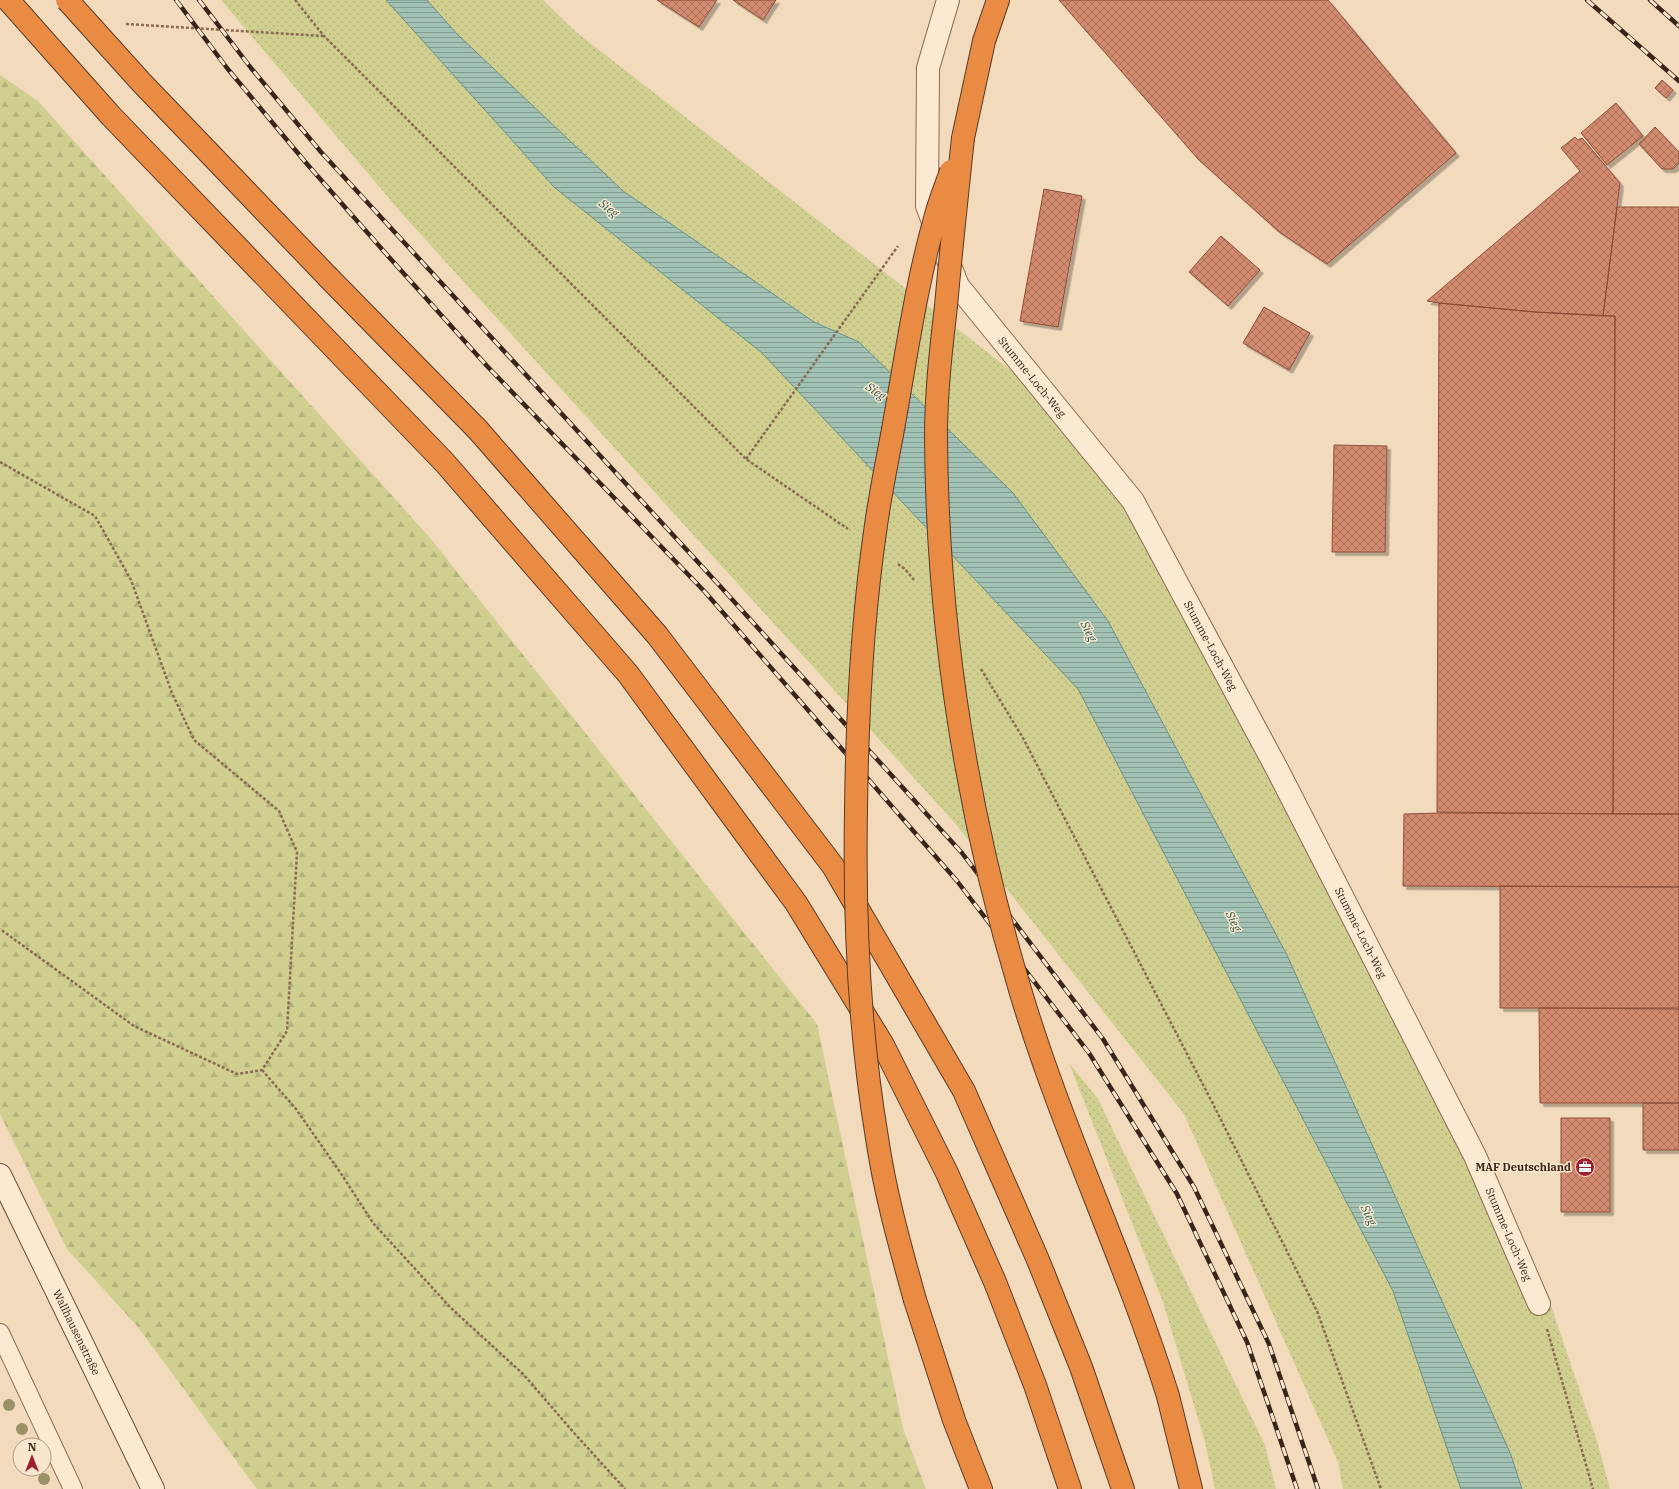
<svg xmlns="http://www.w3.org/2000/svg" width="1679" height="1489" viewBox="0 0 1679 1489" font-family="'IBM Plex Serif',serif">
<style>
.grass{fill:url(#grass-dots)}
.forest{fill:url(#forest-firs)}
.water{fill:url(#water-rules);stroke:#689181}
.building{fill:url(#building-cross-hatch);stroke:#8c4e38;filter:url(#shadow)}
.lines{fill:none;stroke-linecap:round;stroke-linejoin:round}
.lane-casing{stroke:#8b6a54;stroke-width:20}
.street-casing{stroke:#8b6a54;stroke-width:24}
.secondary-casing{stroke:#6d4b38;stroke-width:24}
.highway-casing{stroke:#583929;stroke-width:24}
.path{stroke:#8b6a54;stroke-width:2.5;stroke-dasharray:3 2;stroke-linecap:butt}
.lane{stroke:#fce9d1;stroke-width:18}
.street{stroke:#fce9d1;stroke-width:22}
.secondary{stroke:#fce9d1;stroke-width:22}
.highway{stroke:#ea8b44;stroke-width:22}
.rail-casing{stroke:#39251b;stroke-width:4.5}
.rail{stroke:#f8e6cd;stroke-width:3;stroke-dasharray:9;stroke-linecap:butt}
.highway-bridge-casing{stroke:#583929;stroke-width:24;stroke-linecap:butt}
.highway-bridge{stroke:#ea8b44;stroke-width:22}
.tree{fill:#999266}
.labels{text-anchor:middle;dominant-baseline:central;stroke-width:3;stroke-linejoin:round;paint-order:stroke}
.street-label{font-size:11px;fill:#39251b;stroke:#f8e6cd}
.poi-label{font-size:11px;font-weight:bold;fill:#39251b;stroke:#f8e6cd;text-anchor:end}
.water-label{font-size:12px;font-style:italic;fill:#285a50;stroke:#f8e6cd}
</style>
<defs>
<pattern id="grass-dots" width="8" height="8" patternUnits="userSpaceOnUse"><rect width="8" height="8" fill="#d0cf90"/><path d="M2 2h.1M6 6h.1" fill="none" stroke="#b3b27c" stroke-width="1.8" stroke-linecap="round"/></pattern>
<pattern id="forest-firs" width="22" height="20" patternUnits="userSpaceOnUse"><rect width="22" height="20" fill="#d0cf90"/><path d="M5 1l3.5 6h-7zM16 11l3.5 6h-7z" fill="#b3b27c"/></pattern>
<pattern id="water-rules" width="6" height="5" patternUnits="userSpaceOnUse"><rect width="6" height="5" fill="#a1c2b4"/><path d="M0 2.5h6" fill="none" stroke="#849d92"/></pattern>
<pattern id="building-cross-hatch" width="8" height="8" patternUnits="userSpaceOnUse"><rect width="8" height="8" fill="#d38b6f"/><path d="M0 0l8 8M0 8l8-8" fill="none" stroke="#ac715a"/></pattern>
<filter id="shadow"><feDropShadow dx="3.5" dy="3.5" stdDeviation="0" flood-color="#0004"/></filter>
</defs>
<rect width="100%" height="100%" fill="#f2dbbd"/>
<path class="grass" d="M221 0H386L554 187 762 353 1078 689 1393 1291 1461 1489H1343L1338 1462 1184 1114 954 822 404 216Z
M427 0H543L576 32 1054 404 1133 501 1549 1300 1597 1441 1610 1489H1522L1511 1455 1287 955 1108 621 859 342 814 322 623 191 457 34Z
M1069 1063 1098 1099 1265 1445 1276 1489H1215L1205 1442 1163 1302Z"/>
<path class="forest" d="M0 75 38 101 431 539 817 1024 903 1428 926 1489H257L138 1327 67 1249 0 1114Z"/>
<path class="water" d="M386 0H427L457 34 623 191 814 322 859 342 1013 493 1108 621 1287 955 1511 1455 1522 1489H1461L1393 1291 1078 689 762 353 554 187Z"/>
<path class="building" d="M657 0H717L699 27Z
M733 0H776L763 20Z
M1059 0H1328L1456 153 1327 264 1278 231 1198 159Z
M1662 80 1673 90 1666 98 1655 88Z
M1616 103 1643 136 1607 165 1581 133Z
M1655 127 1679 152V163L1673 169H1662L1639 144Z
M1575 137 1578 140 1582 138 1620 183 1603 316 1535 312 1439 303 1427 301 1580 171 1561 148Z
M1044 189 1082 196 1058 327 1020 321Z
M1617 207H1679V814H1613L1615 316H1603Z
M1221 236 1260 270 1228 306 1189 272Z
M1439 303 1535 312 1615 316 1613 814 1437 812Z
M1264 307 1310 333 1289 370 1243 343Z
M1334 445 1387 446 1385 552H1332Z
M1438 813 1679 814V887L1403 886 1404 814Z
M1500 886 1679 887V1008H1500Z
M1539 1008 1679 1009V1103H1540Z
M1643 1103H1679V1150H1643Z
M1561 1118H1610V1212H1561Z"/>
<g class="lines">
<g class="lane-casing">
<path id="lane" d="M0 1333 73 1489"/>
</g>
<g class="street-casing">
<g id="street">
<path id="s1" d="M948 0 928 68 927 206 958 286 1133 501 1277 769 1475 1156 1539 1304"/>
</g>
</g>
<g class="secondary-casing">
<g id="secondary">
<path id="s2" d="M0 1175 153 1489"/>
</g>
</g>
<g class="highway-casing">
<path id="highway" d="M8 0 111 116 445 463 628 674 796 903 883 1045 947 1173 995 1282 1035 1385 1070 1489
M963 138 984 41 998 0
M328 277 478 430 657 635 833 866 964 1091 1038 1260 1081 1367 1123 1489
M915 1300 954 1420 981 1489
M1168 1396 1191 1489"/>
</g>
<path class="path" d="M295 0 324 36 746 459 848 529
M126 24 323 36
M746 459 898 246
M0 462 95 516 131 580 172 693 194 740 279 811 297 852 287 1031 262 1070 237 1074 134 1026 0 929
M898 564 905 569 914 580
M981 669 1023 738 1212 1102 1317 1311 1381 1489
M262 1070 296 1109 342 1175 373 1223 451 1308 523 1374 575 1434 625 1489
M1547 1329 1593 1489"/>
<use href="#lane" class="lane"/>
<use href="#street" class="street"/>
<use href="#secondary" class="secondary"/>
<use href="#highway" class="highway"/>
<g class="rail-casing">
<path id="rail" d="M176 0 227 68 307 164 388 256 487 366 705 592 957 881 1089 1053 1177 1194 1247 1342 1297 1489
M199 0 251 68 321 152 719 585 962 853 1103 1039 1194 1187 1269 1344 1318 1489
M1587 0 1679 81
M1650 0 1679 26"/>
</g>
<use href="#rail" class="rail"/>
<g class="highway-bridge-casing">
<path id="highway-bridge" d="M67 0 141 82 328 277
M963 138C957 194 951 250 946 306 941 349 936 393 936 436 937 625 966 811 1021 993 1062 1130 1125 1259 1168 1396
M915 1300C900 1246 885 1193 877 1138 859 1030 854 921 856 811 857 716 862 620 876 525 881 489 889 453 895 418 907 350 917 281 936 215 940 200 946 186 951 171"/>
</g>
<use href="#highway-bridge" class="highway-bridge"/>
</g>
<g class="tree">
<circle cx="9" cy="1405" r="6"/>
<circle cx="22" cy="1429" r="6"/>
<circle cx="44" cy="1479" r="6"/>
</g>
<defs>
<g id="office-disc" transform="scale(1)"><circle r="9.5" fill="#9f1f31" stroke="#f8e6cd"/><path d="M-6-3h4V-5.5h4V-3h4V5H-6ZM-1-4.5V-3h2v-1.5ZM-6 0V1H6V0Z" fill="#fff"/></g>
</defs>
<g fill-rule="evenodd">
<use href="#office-disc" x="1585" y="1167"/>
</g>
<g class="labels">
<g class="street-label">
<text stroke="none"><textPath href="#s1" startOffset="412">Stumme-Loch-Weg</textPath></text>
<text stroke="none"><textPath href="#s1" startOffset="736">Stumme-Loch-Weg</textPath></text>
<text stroke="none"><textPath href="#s1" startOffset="1060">Stumme-Loch-Weg</textPath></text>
<text stroke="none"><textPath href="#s1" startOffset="1396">Stumme-Loch-Weg</textPath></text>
<text stroke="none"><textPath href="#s2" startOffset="175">Wallhausenstraße</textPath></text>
</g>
<g class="poi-label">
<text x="1571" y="1167">MAF Deutschland</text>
</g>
<g class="water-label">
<text transform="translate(609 208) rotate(38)">Sieg</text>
<text transform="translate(876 391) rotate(34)">Sieg</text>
<text transform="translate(1089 631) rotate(64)">Sieg</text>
<text transform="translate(1234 921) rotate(64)">Sieg</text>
<text transform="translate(1369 1215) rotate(65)">Sieg</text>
</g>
</g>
<g transform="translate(32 1457)"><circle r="19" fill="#f8e6cd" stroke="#ac9986"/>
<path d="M0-3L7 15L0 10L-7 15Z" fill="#9f1f31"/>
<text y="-6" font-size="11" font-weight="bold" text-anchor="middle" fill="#39251b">N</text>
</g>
</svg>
